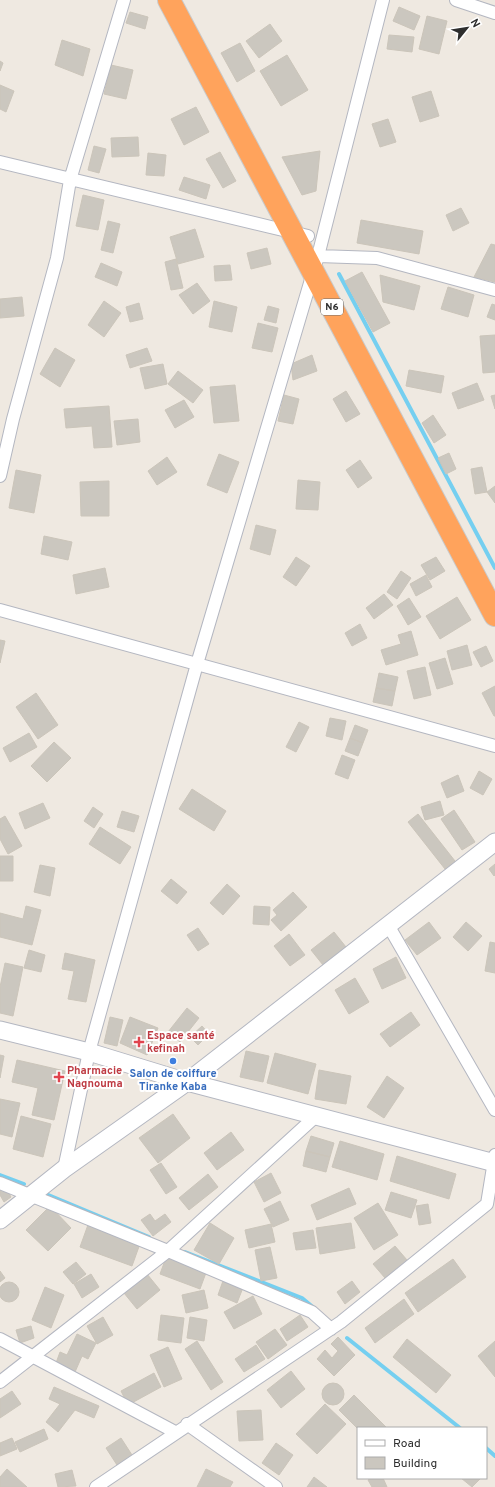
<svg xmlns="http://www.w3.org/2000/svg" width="495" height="1487" viewBox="0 0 495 1487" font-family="Overpass,sans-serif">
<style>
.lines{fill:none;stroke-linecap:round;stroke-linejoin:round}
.stream{stroke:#75cff0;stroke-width:4}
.building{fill:#cbc7bf;stroke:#cbc5ba}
.street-casing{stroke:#b4b7c1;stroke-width:14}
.secondary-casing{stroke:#b4b7c1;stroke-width:19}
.highway-casing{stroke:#c9c9c9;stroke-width:24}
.street{stroke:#fff;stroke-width:12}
.secondary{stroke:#fff;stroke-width:17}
.highway{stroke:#ffa35c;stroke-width:22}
.health-dot{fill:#e0444e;stroke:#fff;stroke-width:1.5}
.shop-dot{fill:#3f7fe0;stroke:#fff;stroke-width:1.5}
.labels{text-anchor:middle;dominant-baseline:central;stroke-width:4;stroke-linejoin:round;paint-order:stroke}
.shield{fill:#fff;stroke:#6d6d6d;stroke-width:1}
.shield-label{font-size:10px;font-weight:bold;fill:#2e2e2e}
.health-label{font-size:11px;font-weight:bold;fill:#be3a42;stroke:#fff;text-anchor:start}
.shop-label{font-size:11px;font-weight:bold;fill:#366cbe;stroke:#fff}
</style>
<rect width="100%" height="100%" fill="#efe9e1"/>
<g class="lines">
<path class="stream" d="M339 274 495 568
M0 1175 24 1184
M46 1194 149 1237
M185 1252 302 1298 314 1308
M347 1338 460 1428
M486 1448 495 1456"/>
</g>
<path class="building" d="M399 7 420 16 414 30 393 21Z
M130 12 148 17 145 29 126 23Z
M427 16 447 21 439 54 419 49Z
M270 24 282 41 259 58 246 41Z
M389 35 414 37 412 52 387 49Z
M62 40 90 49 83 76 55 65Z
M240 43 255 71 237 82 221 53Z
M287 55 308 90 281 106 260 71Z
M0 61 3 63 0 71Z
M111 65 133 70 126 99 104 94Z
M0 85 14 91 6 112 0 109Z
M431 91 439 116 420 122 412 97Z
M196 107 209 132 184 145 171 119Z
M388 119 396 142 380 147 372 124Z
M138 137 139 156 112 157 111 138Z
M94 146 106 149 99 173 88 170Z
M320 151 316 191 302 195 282 157Z
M220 152 236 181 223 188 206 159Z
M148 153 166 155 164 176 146 175Z
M184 177 210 185 206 199 179 190Z
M83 195 104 200 98 230 76 226Z
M461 208 469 223 453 231 446 215Z
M361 220 423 231 419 254 357 243Z
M108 221 120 224 113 253 101 250Z
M195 229 204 257 178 264 170 237Z
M491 244 495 245V282L474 277Z
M267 248 271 264 251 269 247 253Z
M176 259 183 288 171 290 165 262Z
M101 263 122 272 117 286 95 277Z
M230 265 232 280 215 281 214 266Z
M362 272 390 323 373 332 345 281Z
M380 275 420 286 414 310 383 302Z
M197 283 210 301 193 314 179 295Z
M448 287 474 295 468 317 441 309Z
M22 297 24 316 0 318V299Z
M104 301 121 313 104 337 88 325Z
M214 301 237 307 232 332 209 327Z
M139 303 143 319 130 322 126 307Z
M492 304 495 305V320L487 317Z
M268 306 279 309 276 323 264 320Z
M258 323 278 328 272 352 252 348Z
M495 335V372L483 373 480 336Z
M55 348 75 360 60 387 40 374Z
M147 348 152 361 130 368 126 355Z
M312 355 317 371 293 380 291 364Z
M163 364 167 384 145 389 140 368Z
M409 370 444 376 441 393 406 386Z
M178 371 203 390 193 403 168 384Z
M477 383 484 400 458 409 452 393Z
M235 385 239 421 214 423 210 387Z
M346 391 360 414 346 422 333 399Z
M284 395 299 399 293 424 278 421Z
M495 395V409L491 396Z
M184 400 194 417 175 428 165 410Z
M109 406 112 447 94 448 92 426 66 428 64 409Z
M433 415 446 435 434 443 422 423Z
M138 419 140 442 117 445 114 421Z
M449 453 456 469 446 474 438 458Z
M219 454 239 462 227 493 207 485Z
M167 457 177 472 157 485 148 471Z
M360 460 372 478 358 488 346 470Z
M482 467 487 492 475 494 471 469Z
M16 470 41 475 34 513 9 508Z
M298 480 320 482 318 510 296 509Z
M109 481V516H81L80 482Z
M495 486V503L487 492Z
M256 525 276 530 270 555 250 549Z
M44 536 72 542 68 560 41 554Z
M296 557 310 566 296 586 283 577Z
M436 557 445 571 430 580 421 565Z
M105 568 109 587 76 594 73 575Z
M401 571 411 578 397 599 387 592Z
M426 575 432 587 416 596 410 584Z
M384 594 393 605 374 619 366 608Z
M457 597 471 620 440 639 426 616Z
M409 598 421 617 408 625 397 606Z
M360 624 367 638 352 646 345 633Z
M411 631 418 655 386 665 381 650 401 644 398 635Z
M0 640 5 641 0 663Z
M467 645 472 665 452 670 447 651Z
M486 646 493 661 481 667 473 652Z
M445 658 453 684 437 689 429 663Z
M425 667 431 695 414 699 407 671Z
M379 673 398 677 395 691 376 688Z
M495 686V716H494L482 693Z
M376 688 395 691 392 706 373 702Z
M36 693 58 725 38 739 16 707Z
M330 718 346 721 342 740 326 736Z
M299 722 309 727 296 752 286 747Z
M355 725 368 730 363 743 350 738Z
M29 733 37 747 10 762 3 748Z
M350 738 363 743 358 756 345 751Z
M54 742 71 758 47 782 31 766Z
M342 755 355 760 348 779 335 774Z
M479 771 492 779 483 795 470 788Z
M458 775 464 791 447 798 441 783Z
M192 789 226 811 214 831 179 809Z
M440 801 444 815 425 820 421 807Z
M43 803 50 818 25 829 19 813Z
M93 807 103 814 94 828 84 821Z
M454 810 475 842 462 850 441 819Z
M122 811 139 816 134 832 117 827Z
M418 814 455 861 445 869 408 822Z
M5 816 22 846 8 854 0 839V819Z
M100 827 131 847 120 864 89 844Z
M0 856H13V881H0Z
M495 864V875L494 876 489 869Z
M40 865 55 868 50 896 34 892Z
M171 879 187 892 177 904 161 891Z
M227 884 240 896 223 915 210 903Z
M293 892 307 907 281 931 271 920 277 915 273 910Z
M26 906 41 910 32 945 0 937V913L23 919Z
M254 906 270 907 269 925 253 924Z
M429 922 441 938 417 955 405 940Z
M466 922 482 936 468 951 453 937Z
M198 928 209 944 198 951 187 935Z
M334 932 346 947 323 965 311 950Z
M289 934 305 955 290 966 274 946Z
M490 942 495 943V973L485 971Z
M29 950 45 955 41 972 24 968Z
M65 953 95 960 86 1002 68 999 74 971 62 969Z
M396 957 406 978 382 989 373 969Z
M5 963 23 967 13 1016 0 1013V987Z
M355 978 369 1002 349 1014 335 990Z
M187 1008 199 1018 180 1042 168 1032Z
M411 1012 420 1025 390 1047 380 1034Z
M110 1017 123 1020 117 1046 104 1043Z
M130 1017 158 1028 147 1055 120 1043Z
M202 1026 209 1034 198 1045 190 1037Z
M246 1051 269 1056 263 1082 240 1077Z
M275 1053 316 1064 308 1094 267 1083Z
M0 1055 4 1056 0 1078Z
M17 1060 65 1071 54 1120 32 1115 38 1088 12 1082Z
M319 1070 351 1076 346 1104 315 1099Z
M387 1076 404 1088 384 1118 367 1107Z
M0 1099 20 1103 12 1137 0 1134Z
M173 1114 190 1138 158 1163 139 1138Z
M21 1116 51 1124 43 1157 13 1149Z
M231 1132 244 1150 217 1170 204 1153Z
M311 1136 334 1143 330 1157 306 1151Z
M340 1141 384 1154 377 1180 332 1167Z
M306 1151 330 1157 326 1172 303 1166Z
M397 1156 456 1174 449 1199 390 1181Z
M161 1163 177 1187 166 1194 150 1170Z
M271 1173 281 1193 264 1202 254 1182Z
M208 1174 218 1187 189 1210 179 1198Z
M5 1186 11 1197 4 1202 0 1195V1189Z
M349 1188 356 1204 317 1220 311 1205Z
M391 1192 417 1200 411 1218 385 1210Z
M280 1201 289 1220 273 1227 264 1209Z
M378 1203 398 1235 374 1250 354 1218Z
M428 1204 431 1223 419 1225 416 1206Z
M50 1206 71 1228 48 1251 26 1230Z
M150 1214 155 1221 165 1214 171 1222 153 1236 141 1220Z
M89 1222 141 1241 132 1266 80 1247Z
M210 1223 234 1238 219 1264 194 1250Z
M351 1223 355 1248 320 1254 316 1228Z
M271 1224 275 1242 249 1248 245 1230Z
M313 1230 316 1248 296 1250 293 1233Z
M395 1246 407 1260 385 1278 373 1264Z
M270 1247 277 1278 261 1281 255 1250Z
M167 1255 207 1270 200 1289 160 1274Z
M453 1259 466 1277 418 1312 405 1293Z
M76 1262 86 1274 73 1284 63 1272Z
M0 1271 5 1278 0 1282Z
M91 1274 99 1287 82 1298 74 1284Z
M147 1274 160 1290 137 1309 124 1293Z
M224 1278 244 1285 237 1303 218 1295Z
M352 1281 360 1292 345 1304 337 1292Z
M-1 1292a10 10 0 1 1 20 0a10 10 0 1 1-20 0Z
M45 1287 64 1295 51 1328 32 1320Z
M204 1290 208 1308 186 1313 182 1295Z
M253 1296 262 1314 234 1329 224 1312Z
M404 1299 414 1314 375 1343 365 1328Z
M161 1315 184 1318 181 1343 158 1340Z
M300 1315 308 1327 287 1341 280 1329Z
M103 1317 113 1335 97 1344 87 1326Z
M190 1317 207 1320 204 1341 187 1338Z
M31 1326 34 1338 20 1343 16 1330Z
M275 1329 287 1345 268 1359 256 1342Z
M77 1334 96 1343 88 1359 82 1356 75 1372 56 1363 60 1352 67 1355Z
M338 1337 355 1355 334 1376 317 1359 325 1350 332 1358 338 1351 331 1344Z
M407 1339 451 1375 436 1393 393 1357Z
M197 1341 223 1382 211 1390 185 1349Z
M495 1341V1377L478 1356Z
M256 1345 265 1359 244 1372 235 1359Z
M168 1347 182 1379 164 1387 150 1355Z
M291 1371 305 1389 281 1408 267 1390Z
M154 1373 161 1387 128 1405 121 1391Z
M322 1394a11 11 0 1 1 22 0a11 11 0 1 1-22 0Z
M54 1387 99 1406 94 1418 75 1410 58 1432 46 1422 60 1404 49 1399Z
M12 1391 21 1404 0 1418V1399Z
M354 1395 387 1428 358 1429 339 1410Z
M325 1404 346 1424 317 1454 296 1434Z
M261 1410 263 1440 239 1441 237 1411Z
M44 1429 48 1439 20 1452 15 1442Z
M12 1438 17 1449 0 1456V1443Z
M121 1438 132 1455 117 1465 106 1448Z
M276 1443 293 1455 279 1475 262 1463Z
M7 1469 27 1487H0V1477Z
M206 1469 233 1482 230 1487H197Z
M72 1470 76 1486 58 1487 55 1474Z
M314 1477 327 1487H307Z
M372 1478H383L387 1487H372L368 1480Z
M461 1478H481L472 1487Z"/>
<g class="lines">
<g class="street-casing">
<path id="street" d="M456 0 495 13
M0 162 308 236
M318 256 377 258 495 290
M0 476 13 419 57 258 70 180 124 0
M0 610 495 746
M388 925 495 1110
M64 1169 89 1052 197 664 318 256 383 0
M0 1183 168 1251 312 1312 331 1329
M0 1339 175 1432
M0 1382 168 1251 316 1116
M187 1424 276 1487
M96 1487 341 1322 487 1204 495 1155"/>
</g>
<g class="secondary-casing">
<path id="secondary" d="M0 1030 89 1052 187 1082 495 1163
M0 1220 64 1169 187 1082 495 842"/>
</g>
<g class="highway-casing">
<path id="highway" d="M169 0 495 615"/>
</g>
<use href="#street" class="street"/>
<use href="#secondary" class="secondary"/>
<use href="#highway" class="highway"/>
</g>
<g class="health-dot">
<path d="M137 1036h4v4h4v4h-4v4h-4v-4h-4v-4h4z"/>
<path d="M57 1071h4v4h4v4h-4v4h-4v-4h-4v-4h4z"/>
</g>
<circle class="shop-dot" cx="173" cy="1061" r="4"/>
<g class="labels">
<rect class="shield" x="321" y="299" width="22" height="16" rx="3"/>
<g class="shield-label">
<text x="332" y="307">N6</text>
</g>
<g class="health-label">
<text x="147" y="1036">Espace santé<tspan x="147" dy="13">kefinah</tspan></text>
<text x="67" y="1071">Pharmacie<tspan x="67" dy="13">Nagnouma</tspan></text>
</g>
<g class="shop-label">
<text x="173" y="1074">Salon de coiffure<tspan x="173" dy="13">Tiranke Kaba</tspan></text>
</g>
</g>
<rect x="357" y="1427" width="130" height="52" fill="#ffffff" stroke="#ababab"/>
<rect x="365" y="1440" width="20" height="6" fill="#ffffff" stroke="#ababab"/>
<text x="393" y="1447" font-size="12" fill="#2e2e2e">Road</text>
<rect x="365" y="1457" width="20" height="12" fill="#cbc7bf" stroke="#ababab"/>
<text x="393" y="1467" font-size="12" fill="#2e2e2e">Building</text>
<g transform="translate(467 28) rotate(60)" stroke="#ffffff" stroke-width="3" paint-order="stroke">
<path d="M0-3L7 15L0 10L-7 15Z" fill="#2e2e2e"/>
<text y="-6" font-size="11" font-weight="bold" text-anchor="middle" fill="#2e2e2e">N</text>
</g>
</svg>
